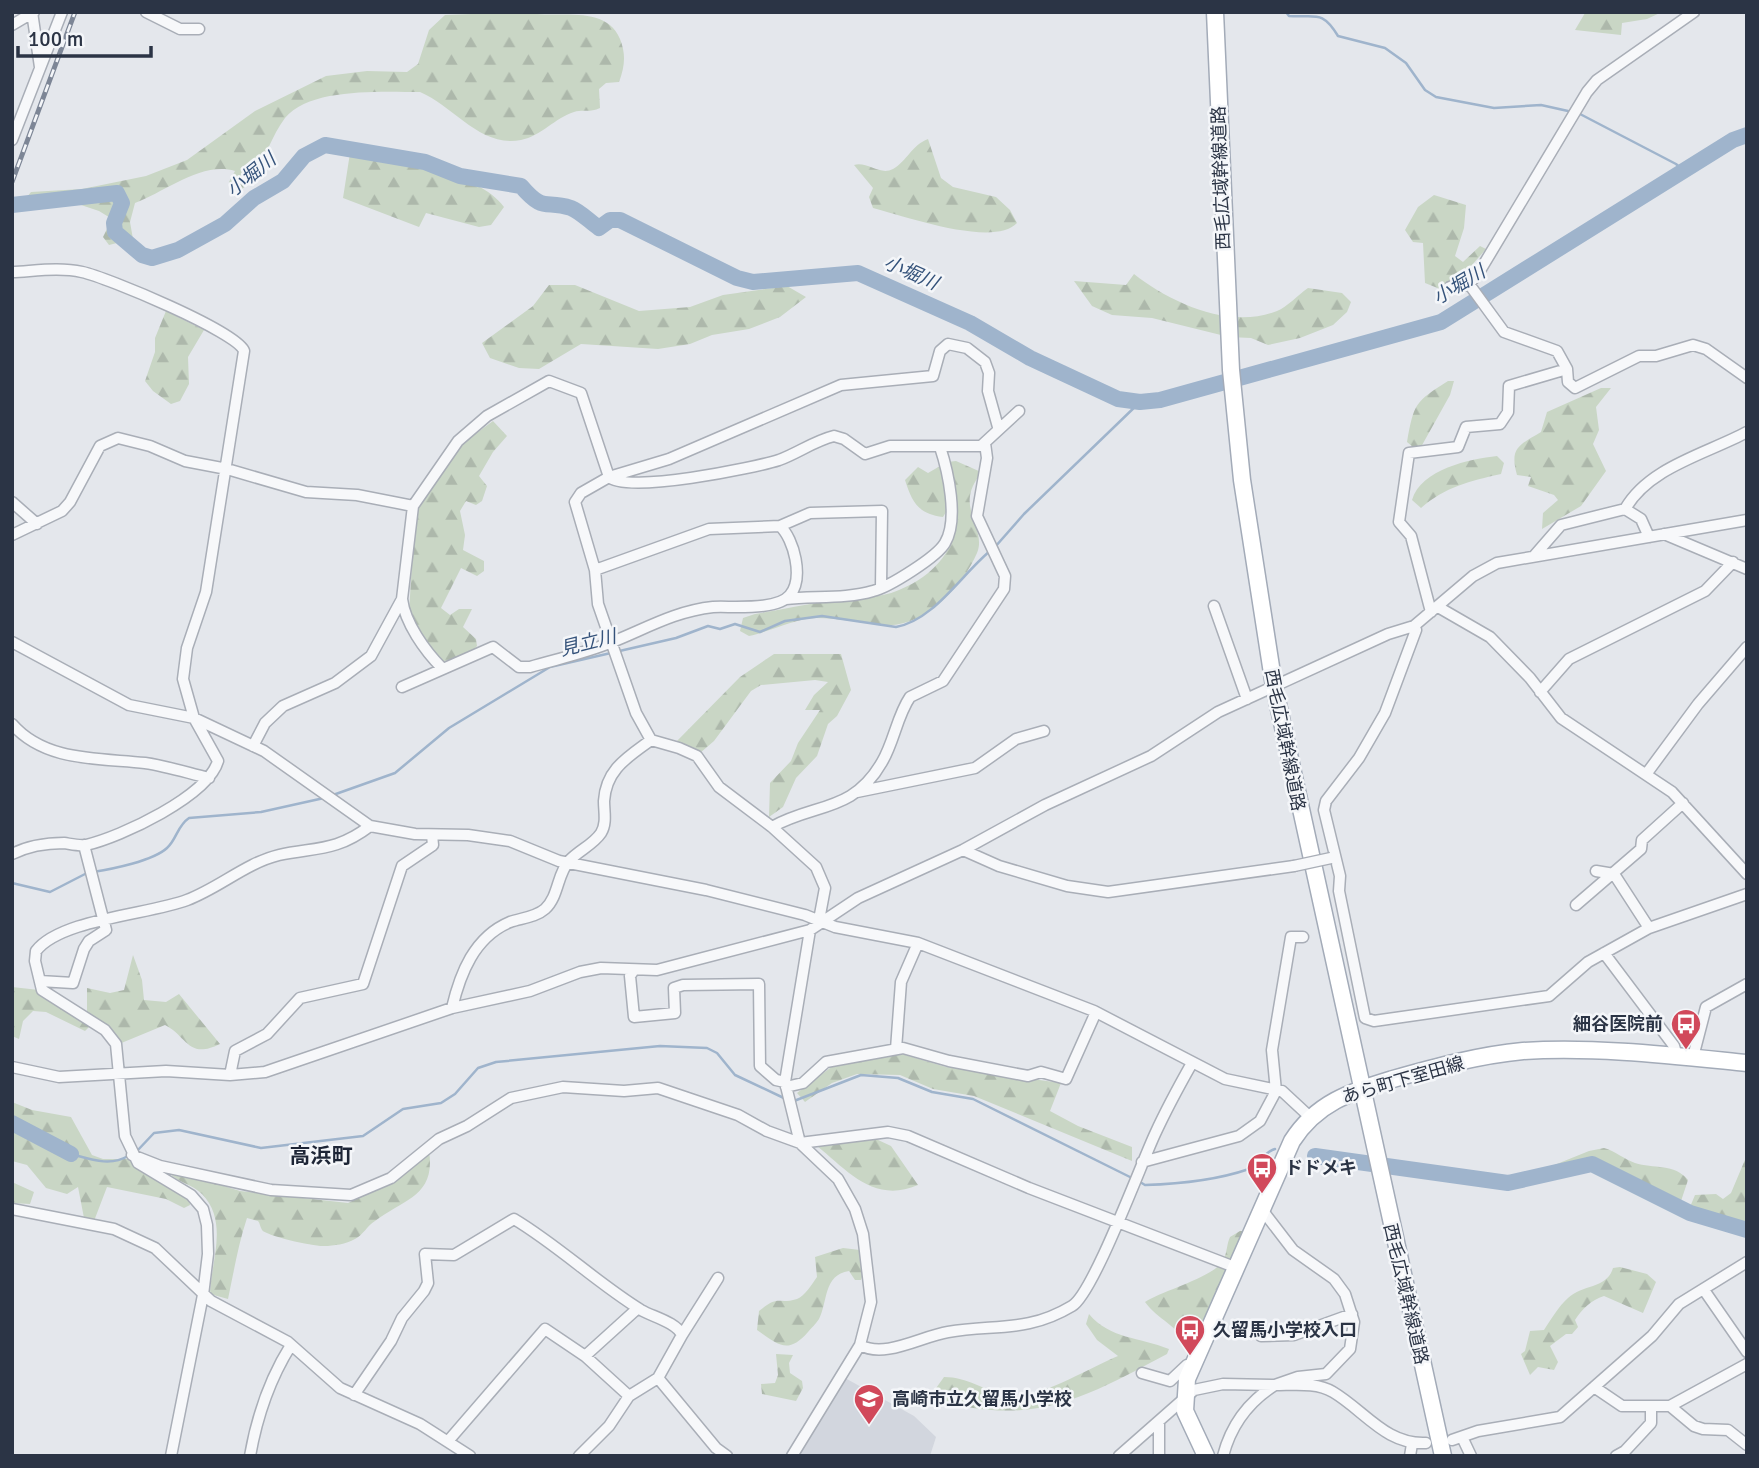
<svg xmlns="http://www.w3.org/2000/svg" width="1759" height="1468" viewBox="0 0 1759 1468" font-family="Signika,'Noto Sans JP',sans-serif">
<style>
.built{fill:#d2d6de}
.forest{fill:url(#forest-firs)}
.lines{fill:none;stroke-linecap:round;stroke-linejoin:round}
.stream{stroke:#9fb4cc;stroke-width:2.5}
.river{stroke:#9fb4cc;stroke-width:16}
.street-casing{stroke:#a9aeb7;stroke-width:13}
.primary-casing{stroke:#a3abb8;stroke-width:19}
.street{stroke:#f7f8fa;stroke-width:10}
.primary{stroke:#fff;stroke-width:16}
.rail-casing{stroke:#7d8696;stroke-width:5}
.rail{stroke:#f4f6f9;stroke-width:2.5;stroke-dasharray:8;stroke-linecap:butt}
.street-bridge-casing{stroke:#a9aeb7;stroke-width:13;stroke-linecap:butt}
.street-bridge{stroke:#f7f8fa;stroke-width:10}
.labels{text-anchor:middle;dominant-baseline:central;stroke-width:5;stroke-linejoin:round;paint-order:stroke}
.street-label{font-size:18px;fill:#2b3445;stroke:#f4f6f9}
.poi-label{font-size:18px;font-weight:bold;fill:#2b3445;stroke:#f4f6f9;text-anchor:start}
.water-label{font-size:19px;font-style:italic;fill:#34527a;stroke:#f4f6f9}
.quarter-label{font-size:21px;font-weight:bold;fill:#1d2536;stroke:#f4f6f9}
</style>
<defs>
<pattern id="forest-firs" width="22" height="20" patternUnits="userSpaceOnUse" patternTransform="scale(1.75)"><rect width="22" height="20" fill="#c9d6c5"/><path d="M5 1l3.5 6h-7zM16 11l3.5 6h-7z" fill="#adb8ab"/></pattern>
</defs>
<rect width="100%" height="100%" fill="#e4e7ec"/>
<path class="built" d="M845 1378 914 1416 936 1437 930 1456H794Z"/>
<path class="forest" d="M526 12C556 20 605 3 620 39 626 54 625 66 619 82L606 83 599 89 600 108C590 113 583 109 574 112 555 118 541 136 521 140 480 148 454 106 420 92 384 92 310 87 285 118 267 142 263 172 240 191L229 182 235 171C202 161 165 192 135 203L130 222 133 239 109 245 103 237 112 219 99 211 78 204 27 197 31 192 82 189 146 176 187 160 255 111 326 76 367 71 407 72 418 64 429 30 445 15Z
M1662 12 1647 19 1622 23 1621 35 1575 30 1585 13Z
M928 139 941 178 953 187 996 197 1010 210 1017 223C994 248 904 216 873 208L869 197 873 188 854 165C867 161 880 176 893 169 907 161 912 145 928 139Z
M350 153C394 164 478 170 504 207L491 225 479 227 426 213 419 227 343 198Z
M1434 195 1466 205 1464 228 1455 256 1463 262 1480 246 1486 249 1465 273 1440 289 1425 283 1423 243 1413 242 1405 230 1418 207Z
M1134 274C1171 303 1230 330 1277 311 1287 307 1298 295 1308 288L1342 293 1351 302 1347 312 1333 325 1300 338 1268 345 1251 338 1229 337 1152 318 1112 315 1092 306 1074 281 1126 285Z
M549 285H575L639 311 690 307 723 295 787 286 806 297 780 317 749 329 712 335 690 344 658 349 581 344 539 369 519 368 490 358 482 343 533 306Z
M166 311 204 330 188 357 189 384 180 401 171 404 153 391 145 381 155 352V338Z
M1448 381H1454L1450 395 1421 447H1413L1407 442C1414 403 1415 402 1448 381Z
M1601 388H1611L1596 407 1599 430 1593 444 1606 471 1581 506 1542 529 1543 513 1558 500 1554 495 1528 486 1531 477 1517 475C1509 447 1520 445 1541 432L1547 412Z
M493 421 507 436 493 452 479 476 487 486 482 501 476 505 466 501 460 511 465 535 463 550 484 561V571L477 576 461 568 441 608 450 615 459 609H472L463 627 476 639 477 646C470 655 452 664 441 662L409 614 415 509 459 446Z
M1497 456 1504 463 1501 474C1470 481 1445 487 1421 508L1412 500C1421 469 1470 459 1497 456Z
M956 461 981 472C977 479 971 487 970 496 967 515 985 535 977 553 963 586 924 628 885 625 861 623 839 618 816 618 795 618 770 632 749 636L740 631 743 618 755 614C780 610 805 604 830 601 851 597 879 599 899 590 943 572 967 535 954 487L951 504 943 517C918 514 912 502 905 480L918 467 928 473 947 462Z
M774 654H841L851 690 837 716 828 724 817 756 796 778 783 807 769 817 770 783 791 761 798 743 820 710H805L814 695 828 682 815 680 761 685 751 691 714 741 700 753 676 742 740 677Z
M133 955 142 980 144 1000 166 1002 179 994 220 1044C188 1060 187 1036 165 1025L119 1044 87 1013V988L110 993 124 990Z
M12 987 39 990 46 998 91 1025 85 1031 46 1012 33 1011 23 1021 19 1039 12 1036Z
M895 1052 946 1067 1061 1083 1050 1111 1078 1126 1132 1147V1161L974 1096 933 1089 900 1075 857 1074 832 1083 805 1102 797 1093 842 1059 890 1057Z
M12 1102 32 1110 71 1117 92 1155 103 1159H130L189 1198 190 1205 184 1208 166 1199 107 1187 94 1221 84 1218 78 1187 67 1194 46 1188 27 1165 12 1161Z
M876 1139 891 1146 918 1185C874 1204 848 1171 817 1146Z
M1604 1148C1615 1151 1624 1159 1635 1163 1653 1169 1675 1163 1688 1180L1681 1201 1654 1200 1587 1170 1537 1180 1535 1178 1537 1172 1589 1151Z
M429 1151C436 1196 404 1199 375 1221 367 1226 363 1235 355 1239 346 1244 334 1246 324 1246 316 1247 266 1236 262 1230 260 1227 260 1223 258 1221L247 1218C238 1245 234 1271 228 1299L210 1294C211 1261 229 1222 202 1194 193 1185 180 1183 170 1174L204 1180 240 1191 348 1203 381 1187Z
M1747 1155V1227L1690 1207 1695 1195 1716 1194 1723 1199 1731 1193Z
M12 1182 34 1192 30 1204 12 1203Z
M1240 1231H1245L1195 1348 1187 1346C1180 1327 1157 1319 1145 1302 1163 1290 1216 1277 1224 1259 1227 1252 1227 1243 1230 1237Z
M843 1248 860 1250 863 1274 861 1280H855L849 1271C823 1275 828 1302 819 1319 816 1324 811 1328 808 1332 788 1355 778 1345 757 1330L759 1311C780 1294 777 1305 797 1299 805 1296 812 1284 817 1277L815 1257Z
M1620 1267 1647 1274 1656 1282 1643 1313 1604 1296C1591 1300 1582 1309 1575 1320L1578 1327 1572 1334H1566L1550 1346 1558 1362 1554 1370 1538 1367 1530 1375 1521 1354 1525 1351 1530 1331 1544 1330C1551 1319 1559 1306 1568 1298 1583 1284 1607 1289 1613 1268Z
M1089 1314C1110 1339 1139 1337 1169 1349L1167 1354C1079 1401 1031 1428 929 1398L944 1377C968 1377 983 1390 1006 1396 1032 1403 1091 1367 1118 1356L1097 1340 1086 1324Z
M776 1354 793 1355 789 1363 790 1373 802 1381 803 1388 796 1401 762 1394 761 1384 775 1383 778 1375Z"/>
<g class="lines">
<path class="stream" d="M1286 12 1289 16C1315 18 1322 9 1338 36L1385 48 1406 63 1425 90 1436 97 1494 108 1541 105 1568 111
M1580 114 1676 164 1684 171
M995 547 1024 514 1140 402
M333 795 395 773 449 728 550 667 676 638 708 626 720 629 735 624 760 632 785 621 822 616 896 627C934 620 961 575 990 551
M93 872C112 869 153 861 167 848 177 839 177 826 189 818L261 812 324 798
M12 883 50 892 87 873
M794 1101 861 1075 898 1078 932 1092 973 1099 1134 1179
M137 1151 154 1133 179 1130 261 1148 363 1136 403 1109 441 1103 455 1094 478 1068 496 1062 660 1046 707 1048 717 1053 735 1075 788 1100
M71 1154C90 1159 110 1167 128 1156
M1140 1182 1145 1185C1179 1184 1217 1180 1249 1169 1260 1165 1263 1152 1275 1149"/>
<path class="river" d="M12 205 117 193 122 203 114 223 115 232 142 255 152 258 178 250 225 224 254 198 283 181 304 156 325 145 425 162 460 176 521 186C545 214 545 199 571 208 581 212 590 222 599 228L610 220H620L737 278 753 282 858 273 970 323 1030 358 1118 399 1140 402 1160 400 1441 322 1733 140 1747 135
M12 1123 71 1154
M1315 1156 1508 1183 1592 1164 1690 1213 1747 1230"/>
<g class="street-casing">
<path id="street" d="M32 12 40 67
M146 12 180 29H199
M12 25 34 12
M12 140 62 12
M12 272C35 271 60 267 82 272 106 277 238 332 244 351L206 592 187 648 183 679 194 718 218 761C208 796 121 837 86 845 79 846 71 844 64 843 46 843 28 846 12 854
M1469 284 1504 332 1557 351 1567 369 1568 382 1575 388 1639 356H1656L1693 345 1706 349 1747 378
M1450 287 1469 284 1478 274 1587 92 1597 80 1694 12
M12 502 37 524
M1625 509C1649 467 1706 454 1747 432
M780 526 810 513 882 511 881 587
M1664 534 1747 569
M12 535 62 511 70 502 100 446 118 438 150 446 185 461 227 469 306 492 357 495 413 506
M1534 556 1561 525 1625 509 1641 519 1649 537
M402 599C405 623 425 651 442 668
M786 599C813 596 847 599 873 591 889 587 937 557 945 543 959 520 948 471 940 447
M1214 606 1247 699
M1438 607 1490 637 1530 678 1561 718 1672 792 1747 874
M1431 612 1411 536 1399 522 1409 453 1458 447 1466 427 1500 424 1508 412 1509 386 1567 369
M1414 626 1416 630 1385 713 1359 758 1326 801 1324 810 1340 876 1339 891 1365 1018 1374 1021 1549 996 1588 962 1649 928 1747 894
M12 642 129 705 194 718 264 751 370 826 415 834 468 835 510 841 559 861 706 890 805 915 835 927 918 943 1094 1011 1225 1079 1282 1091 1310 1117
M402 687 493 647 519 667H530C557 659 586 653 612 642 645 629 675 611 713 607 732 606 777 611 790 595 804 578 794 539 780 526L709 529 595 570
M1540 692 1569 659 1705 591 1733 562
M12 724C45 762 99 758 145 763 166 766 188 773 209 778
M253 746 265 723 283 706 335 683 371 656 402 599 413 506 458 441 487 416 549 381 581 393 609 477C626 494 754 468 779 460 798 453 814 441 834 436L844 439 865 454 890 446H981L1019 411
M1647 773 1698 704 1747 647
M857 792 975 768 1016 739 1044 731
M772 827C814 803 853 813 882 762 894 742 897 716 910 697L943 681 1004 589 1005 576 977 516 987 458 985 443
M963 850 999 866 1067 886 1108 892 1294 866
M1596 871 1614 874 1649 928
M1576 905 1641 849 1642 840 1683 803
M819 920 825 888 816 867 772 827 719 787 697 756 679 748 651 740 636 713 598 604 595 570 575 502 581 493 609 477 669 459 841 385 933 376 940 351 948 344 967 348 985 362 989 373 988 391 998 427
M1604 953 1674 1046 1677 1056
M634 970 630 976 634 1017 675 1013 674 988 683 985 759 984 760 1066 776 1080 785 1082
M40 981 73 983 84 949 89 941 106 930 84 845
M452 1008C460 974 474 937 510 922 522 918 536 917 545 909 559 896 557 874 569 861 579 850 593 845 601 833 607 823 604 812 604 801 606 769 628 757 651 740
M896 1049 901 982 918 943
M1693 1057 1706 1007 1747 984
M12 1067 59 1077 166 1071 230 1075 265 1072 452 1008 530 991 580 972 601 968 657 970 810 930 858 898 963 850 1045 805 1151 756 1218 712 1388 634 1414 626 1473 576 1497 563 1747 520
M230 1075 235 1051 267 1034 300 998 363 984 402 866 433 845 432 835
M786 1087 803 1083 826 1062 903 1048 949 1061 1028 1076 1041 1072 1066 1079 1096 1012
M132 1155 160 1166 271 1190 351 1195 391 1178 439 1139 467 1126 511 1098 563 1087 624 1091 658 1088 738 1115 767 1131 800 1143 888 1132 908 1136 1029 1188 1237 1268
M1142 1162 1239 1136 1260 1121 1276 1091 1272 1050 1291 937H1303
M12 1209 114 1229 155 1248 211 1301 288 1342 340 1388 420 1424 470 1456
M1704 1290 1747 1352
M682 1335 718 1278
M1261 1336 1294 1335 1352 1314
M860 1345C885 1359 922 1336 948 1332 995 1324 1027 1333 1072 1306 1093 1294 1141 1164 1155 1134 1166 1110 1179 1086 1192 1063
M585 1356 638 1308
M1142 1373 1170 1381 1187 1365
M658 1378 716 1448 727 1456
M1594 1387 1622 1406H1670L1694 1426 1703 1429 1728 1430 1747 1445
M354 1395 391 1341 402 1318 424 1291 428 1283 425 1254 454 1255 514 1219C559 1246 597 1283 641 1310 653 1317 676 1322 682 1335L658 1378 629 1396 609 1426 579 1456
M1670 1406 1747 1364
M1159 1422V1456
M1462 1437 1471 1456
M449 1440 545 1329 585 1356 629 1396
M1452 1440 1478 1431 1560 1417 1652 1336 1679 1304 1747 1262
M171 1456 203 1295 208 1254 207 1225 203 1209 191 1195 138 1163 125 1136 116 1044 105 1030 42 990 35 961 36 951C60 919 151 914 187 900 219 888 246 863 279 855 315 847 336 852 370 826
M250 1456C257 1416 269 1380 291 1345
M792 1456 860 1345 871 1302 863 1234 855 1209 838 1179 800 1143 785 1082 810 930
M1119 1456 1194 1390 1223 1384 1275 1385 1298 1377 1326 1374 1350 1349 1354 1322 1345 1294 1334 1279 1293 1250 1263 1211
M1223 1456C1231 1425 1248 1402 1275 1385 1294 1385 1317 1382 1333 1392 1365 1411 1386 1445 1426 1443
M1410 1456 1412 1444
M1616 1456 1625 1451 1651 1423V1407"/>
</g>
<g class="primary-casing">
<path id="primary" d="M1215 12 1231 370 1242 480 1274 686 1443 1456
M1206 1456 1185 1411 1187 1379 1292 1141C1317 1102 1351 1092 1393 1079 1435 1067 1480 1055 1523 1051 1594 1046 1677 1056 1747 1063"/>
</g>
<use href="#street" class="street"/>
<use href="#primary" class="primary"/>
<g class="rail-casing">
<path id="rail" d="M12 182 75 12"/>
</g>
<use href="#rail" class="rail"/>
<g class="street-bridge-casing">
<path id="street-bridge" d="M1294 866 1331 858"/>
</g>
<use href="#street-bridge" class="street-bridge"/>
</g>
<defs>
<g id="bus-pin" transform="scale(1.575)"><path d="M0 17L-7.5 6A9.5 9.5 0 1 1 7.5 6Z" fill="#d1495b" stroke="#f4f6f9"/><path d="M-5-6H5V4H4V6H2V4H-2V6H-4V4H-5ZM-3.5-4V0h7V-4ZM-3.5 1.2v1.5H-2V1.2ZM2 1.2v1.5H3.5V1.2Z" fill="#fff"/></g>
<g id="school-pin" transform="scale(1.575)"><path d="M0 17L-7.5 6A9.5 9.5 0 1 1 7.5 6Z" fill="#d1495b" stroke="#f4f6f9"/><path d="M0-5L7-2L0 1L-7-2ZM-4 1L0 2.5L4 1V4Q0 6-4 4Z" fill="#fff"/></g>
</defs>
<g fill-rule="evenodd">
<use href="#bus-pin" x="1686" y="1024"/>
<use href="#bus-pin" x="1262" y="1168"/>
<use href="#bus-pin" x="1190" y="1330"/>
<use href="#school-pin" x="869" y="1399"/>
</g>
<g class="labels">
<g class="street-label">
<text transform="translate(1221 178) rotate(-92)">西毛広域幹線道路</text>
<text transform="translate(1285 740) rotate(79)">西毛広域幹線道路</text>
<text transform="translate(1403 1080) rotate(-16)">あら町下室田線</text>
<text transform="translate(1406 1294) rotate(77)">西毛広域幹線道路</text>
</g>
<g class="poi-label">
<text x="1663" y="1024" text-anchor="end">細谷医院前</text>
<text x="1285" y="1168">ドドメキ</text>
<text x="1213" y="1330">久留馬小学校入口</text>
<text x="892" y="1399">高崎市立久留馬小学校</text>
</g>
<g class="water-label">
<text transform="translate(251 175) rotate(-39)">小堀川</text>
<text transform="translate(911 273) rotate(24)">小堀川</text>
<text transform="translate(1459 285) rotate(-31)">小堀川</text>
<text transform="translate(588 643) rotate(-14)">見立川</text>
</g>
<g class="quarter-label">
<text x="321" y="1156">高浜町</text>
</g>
</g>
<rect width="1759" height="1468" fill="none" stroke="#2b3445" stroke-width="28"/>
<path d="M18 46v10h133v-10" fill="none" stroke="#2b3445" stroke-width="3.5"/>
<text x="28" y="46" font-size="21" fill="#2b3445" stroke="#f4f6f9" stroke-width="5" paint-order="stroke">100 m</text>
</svg>
